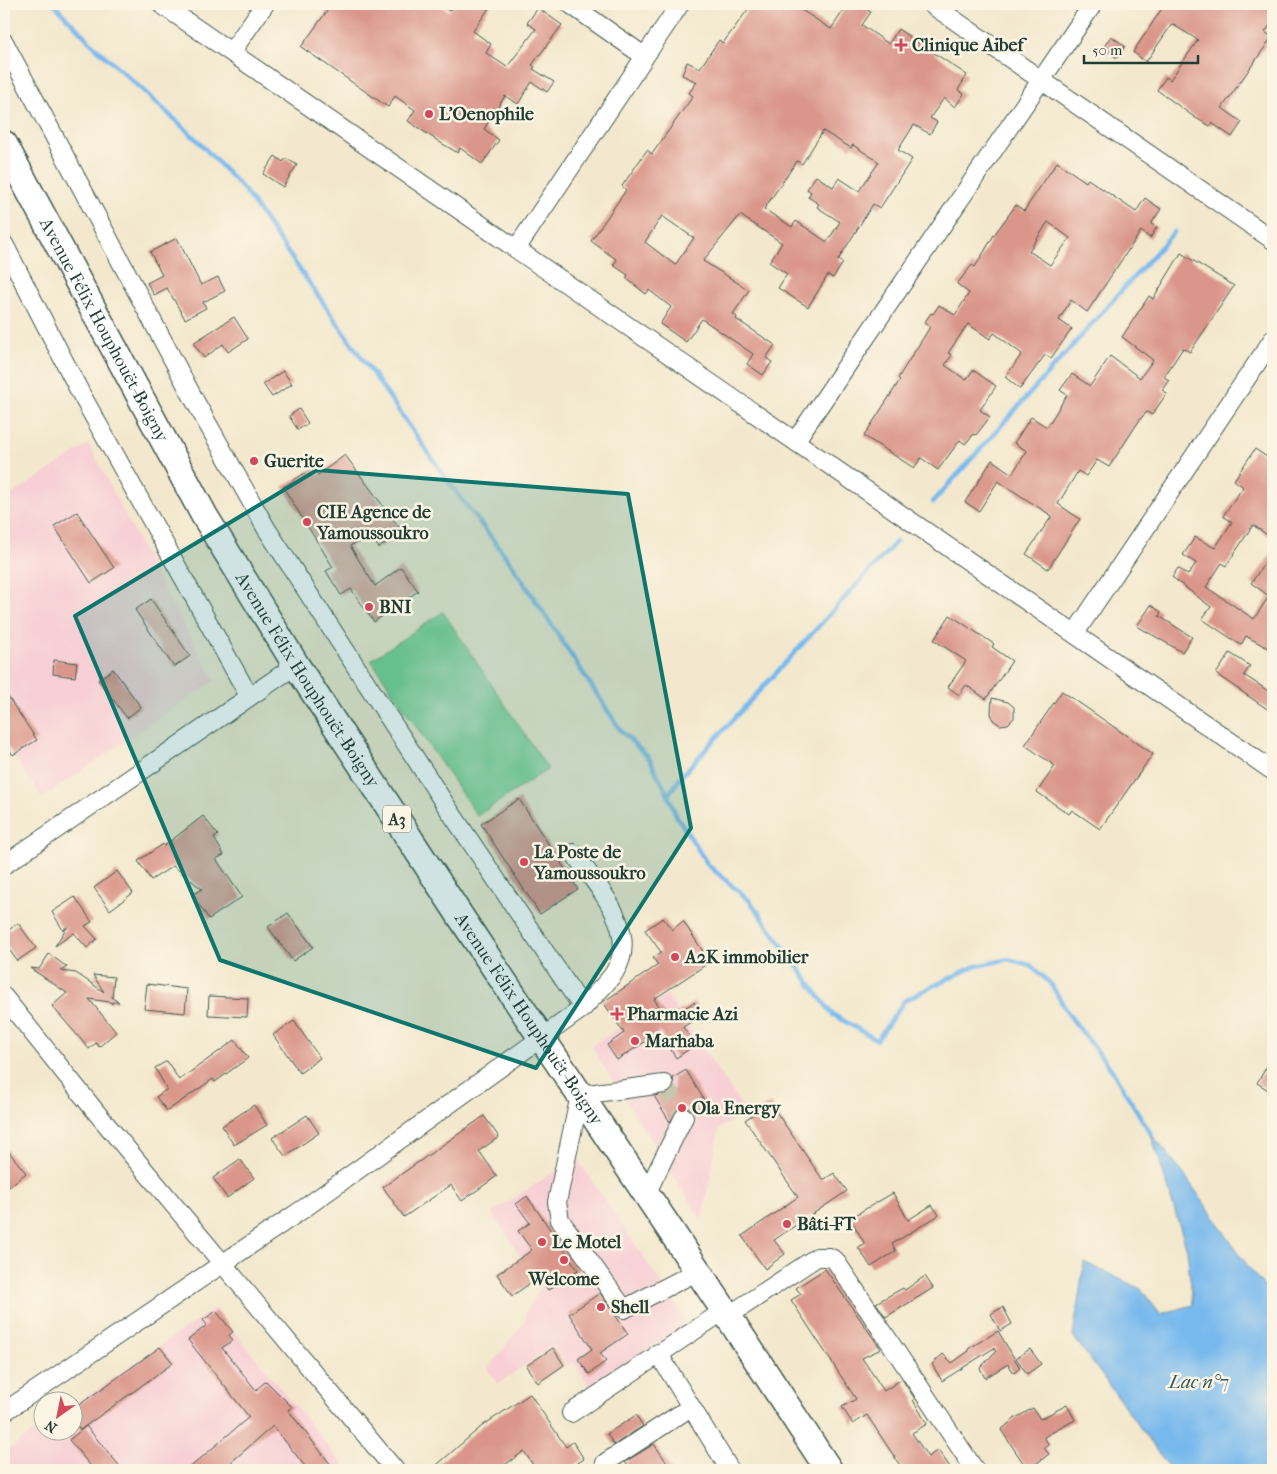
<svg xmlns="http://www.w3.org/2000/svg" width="1277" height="1474" viewBox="0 0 1277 1474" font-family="'IM FELL French Canon',serif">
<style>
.built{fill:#f7cfd4}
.green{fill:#7bd196;stroke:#4d8765}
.water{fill:#78b9ed;stroke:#4c7b90}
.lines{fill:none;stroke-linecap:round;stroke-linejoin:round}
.stream{stroke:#78b9ed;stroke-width:4.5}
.building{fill:#da968b;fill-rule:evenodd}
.minor-tunnel{stroke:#c9c6ae;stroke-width:18;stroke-dasharray:18 9;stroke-linecap:butt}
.minor-casing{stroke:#3f574b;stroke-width:20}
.highway-casing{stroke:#3f574b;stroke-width:29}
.minor{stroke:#fff;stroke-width:18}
.highway{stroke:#fff;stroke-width:26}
.marked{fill:#0f766e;fill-opacity:0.2;stroke:#0f766e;stroke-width:4;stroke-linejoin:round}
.poi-dot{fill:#d1495b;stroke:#fcf5e5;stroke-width:2}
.labels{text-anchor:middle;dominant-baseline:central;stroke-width:5;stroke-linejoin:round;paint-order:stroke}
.shield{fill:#fcf5e5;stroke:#617469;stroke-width:1}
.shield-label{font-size:16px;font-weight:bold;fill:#1f3d34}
.poi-label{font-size:18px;font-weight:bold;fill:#1f3d34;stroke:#fcf5e5;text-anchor:start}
.street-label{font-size:18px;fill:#1f3d34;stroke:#fcf5e5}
.water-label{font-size:19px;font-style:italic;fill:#355c62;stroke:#fcf5e5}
</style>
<rect width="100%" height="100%" fill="#fcf5e5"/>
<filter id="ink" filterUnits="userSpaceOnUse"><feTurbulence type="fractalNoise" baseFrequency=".02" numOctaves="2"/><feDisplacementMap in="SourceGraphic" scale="10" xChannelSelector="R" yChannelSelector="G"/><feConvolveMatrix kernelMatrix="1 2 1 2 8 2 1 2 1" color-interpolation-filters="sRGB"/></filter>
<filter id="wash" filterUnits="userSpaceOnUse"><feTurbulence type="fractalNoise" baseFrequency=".0096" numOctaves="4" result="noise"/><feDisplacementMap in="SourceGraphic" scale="20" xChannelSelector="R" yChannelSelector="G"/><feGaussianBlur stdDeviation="1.12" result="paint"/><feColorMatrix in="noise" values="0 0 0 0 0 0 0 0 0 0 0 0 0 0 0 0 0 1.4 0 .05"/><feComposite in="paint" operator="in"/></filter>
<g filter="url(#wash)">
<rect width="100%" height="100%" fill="#f3e8cd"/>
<path class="built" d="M89 444 155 574 215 680 42 798 4 741V500Z
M640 977 657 1002 667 995 746 1112 719 1129 702 1221 591 1046 620 1027 603 1002Z
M576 1157 688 1323 591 1388 574 1362 567 1366 553 1345 498 1384 488 1369 527 1318 525 1313 541 1287 492 1213Z
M215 1308 347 1470H4V1453L42 1426V1432H72L73 1406Z"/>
<path class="green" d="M443 612 548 769 477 816 371 660Z"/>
<path class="water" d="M1151 1134C1197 1184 1228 1246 1273 1297V1470H1171L1073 1336 1084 1262 1141 1289 1160 1314 1193 1305 1187 1250Z"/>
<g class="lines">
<path class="stream" d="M54 4 93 45 195 138 244 190 453 488 511 563 621 731 649 758 668 795 676 815 708 865 750 901 832 1014 877 1040 904 1001 927 989 973 967 1008 959 1030 965 1051 984 1069 1015 1111 1069 1151 1134
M933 502 1174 232
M668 795 684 773 896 542"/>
</g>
<g id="blocks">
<path class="building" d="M332 4H437L449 11 454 4H492L473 31 491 44 486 53 507 67 536 29 527 23 538 8 562 25 532 65 535 67 533 69 554 82 547 92 532 82 518 104 505 96 484 129 499 140 482 164 460 148 458 153 441 143 408 121 415 110 395 96 388 107 301 47Z
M752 4H792L831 29 848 4H858L871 12 862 25 889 44 898 29 967 75 958 90 964 94 955 107 944 98 930 118 937 122 930 134 914 125 898 150 912 159 880 208 873 204 838 260 843 263 833 278 828 275 808 307 778 288 787 274 769 262 782 243 740 215 703 261 749 290 733 314 737 317 736 319 775 345 766 358 772 362 763 375 747 364 753 354 702 319 686 342 660 324 671 307 649 290 646 294 626 278 628 275 613 265 617 260 591 241 626 190 622 186 647 150 652 154 693 96 689 93 697 82 682 75 687 62 700 68 719 40 723 43ZM823 131 851 148 853 145 879 162 859 191 839 178 833 187 816 176 807 189 811 192 808 197 819 204 817 207 840 222 827 242 796 221 792 227 764 209 797 161 802 164ZM662 216 694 238 675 265 645 242Z
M1165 4H1273V21L1265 32 1272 37 1222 108 1242 122 1232 137 1212 123 1210 126 1194 117 1157 90 1166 77 1170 80 1198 40 1172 24 1146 62 1133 52Z
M1111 36 1125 46 1117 58 1103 48Z
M275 156 283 162 286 158 297 165 283 187 263 174Z
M1057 162 1086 182 1088 179 1136 212 1145 198 1161 209 1151 224 1157 227 1150 238 1141 231 1087 312 1071 300 1059 320 1072 329 1051 358 1045 355 1020 389 1005 377 1022 354 994 333 990 339 968 324 948 353 952 355 945 365 966 380 973 370 996 386 980 410 990 417 976 435 974 434 965 444 960 440 938 470 921 458 914 468 864 436 900 380 898 378 930 327 924 323 931 313 933 314 939 305 955 315 969 293 957 284 972 265 975 267 994 235 1016 205 1024 211ZM1048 222 1070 238 1050 265 1029 251Z
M177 238 201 285 218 277 225 291 203 302 206 308 185 319 167 288 154 295 147 283 162 275 150 252Z
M1181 253 1234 286 1190 352 1183 348 1164 377 1169 380 1162 390 1167 393 1152 415 1147 412 1141 418 1109 467 1097 460 1086 476 1078 471 1058 504 1080 519 1048 569 1026 554 1052 516 998 481 979 511 965 502 992 460 1012 474 1027 451 1014 443 1031 417 1047 427 1067 395 1060 390 1072 374 1090 386 1110 356 1140 378 1153 360 1122 337 1149 296 1153 299Z
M234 317 248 339 228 352 223 344 204 358 193 343Z
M283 371 292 384 272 397 263 384Z
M299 409 308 423 298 430 289 416Z
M1255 449 1273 461V539L1253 525 1226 566 1222 563 1206 587 1254 619 1269 596 1251 583 1273 551V651L1246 636 1241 645 1202 619 1211 607 1172 577 1178 568 1188 575 1196 563 1183 555 1195 537 1215 548 1232 522 1223 516 1243 487 1234 480Z
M345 455 402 531 379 548 369 535 350 546 375 586 401 567 418 591 374 622 351 589 341 595 326 571 333 567 283 487 313 468 318 475Z
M77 512 114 568 91 583 54 526Z
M151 599 190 656 174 667 135 610Z
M1151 605 1161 612 1159 616 1192 637 1182 652 1137 626Z
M950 615 994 644 992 647 1012 661 986 699 966 685 959 695 948 687 966 661 934 640Z
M1230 653 1250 666 1244 675 1273 694V713L1216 674Z
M54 660 77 663 75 677 53 674Z
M113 669 141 707 127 718 98 680Z
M4 691 37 740 13 755 4 741Z
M1062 691 1153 754 1100 829 1072 810 1069 814 1037 792 1055 766 1025 745Z
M992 698 1008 702 1014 707V718L1008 724 1000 725 993 720 991 713Z
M519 799 578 889 540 914 481 824Z
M203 816 218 835 214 838 224 855 216 859 242 897 209 919 192 895 202 889 173 866 151 880 138 861 163 844 164 846Z
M117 871 133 893 110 910 94 888Z
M75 897 92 922 85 926 97 939 87 948 74 933 55 946 67 927 63 930 52 912Z
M288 913 313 947 293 961 268 927Z
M663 918 672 930 683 921 710 962 654 999 668 1019 694 1002 702 1015 683 1027 695 1045 676 1058 660 1032 617 1060 607 1045 624 1033 603 1002 658 965 653 958 661 952 645 930Z
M18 923 36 948 17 961 4 942V934Z
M49 954 67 967 61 971 76 973 104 992 93 975 114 977 112 998 119 1002H112V1004L110 1002 89 999 116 1032 99 1047 96 1043 89 1049 52 1006 67 993 30 968 39 969Z
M147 984 187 989 185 1013 144 1009Z
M209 996 248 998 247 1017 208 1015Z
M294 1021 320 1058 300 1073 273 1035Z
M235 1040 248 1058 215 1082 213 1079 167 1111 156 1097 167 1089 155 1068 167 1061 179 1080Z
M1273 1056V1093L1257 1083Z
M686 1070 706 1103 693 1111 688 1107 679 1108 670 1122 654 1096 671 1092 674 1088 673 1078Z
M770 1103 823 1180 834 1173 847 1191 774 1240 785 1254 765 1269 742 1236 798 1197 745 1120Z
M254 1105 267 1125 234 1145 222 1126Z
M307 1115 319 1133 285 1156 272 1138Z
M484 1116 499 1137 479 1151 497 1176 462 1201 451 1185 404 1217 383 1187Z
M4 1146 26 1173 4 1191Z
M240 1159 254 1178 227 1198 213 1178Z
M893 1193 908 1220 932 1205 939 1215 892 1244 896 1251 871 1267 858 1247 865 1244 850 1218Z
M527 1196 578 1270 548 1290 539 1277 512 1296 497 1274 532 1250 518 1231 530 1223 516 1204Z
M825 1269 881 1349 862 1358 884 1391 902 1379 915 1399 913 1400 927 1424 912 1433 928 1457 938 1450 952 1470H903L867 1415 853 1424 842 1407 856 1399 791 1300 801 1294 796 1288Z
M925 1276 933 1288 886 1317 876 1303 903 1288 905 1290Z
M600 1293 628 1334 600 1353 606 1361 589 1374 578 1359 592 1349 569 1314Z
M1003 1307 1012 1324 1000 1331 991 1314Z
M216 1311 233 1332 229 1335 233 1340 222 1348 256 1390 266 1381 292 1407 288 1410 335 1470H308L273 1426 222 1470H187L249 1417 188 1340 207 1325 203 1320Z
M998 1331 1020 1368 1014 1373 1008 1364 985 1378 980 1368 996 1351 994 1348 942 1381 932 1364 943 1354 952 1363 969 1351 968 1349Z
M160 1347 173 1363 80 1430 72 1420V1410Z
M553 1348 564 1365 538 1383 526 1366Z
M1030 1349 1041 1364 1027 1374 1016 1358Z
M530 1394 566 1447 573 1442 584 1459 567 1470H536L524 1451 498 1470H431L482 1426Z
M1067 1405 1075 1420 1044 1437 1049 1445 1044 1448 1049 1454 1028 1470 1001 1430 1014 1419 1033 1408 1040 1419Z
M636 1415 643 1426 614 1445 607 1434Z
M86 1426 123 1470H94L69 1440Z
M654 1444 672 1470H631L625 1462Z"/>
</g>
</g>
<g filter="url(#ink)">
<use href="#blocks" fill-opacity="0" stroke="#3f574b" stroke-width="1"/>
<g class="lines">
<path class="minor-tunnel" d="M664 1084 684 1117"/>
<g class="minor-casing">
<path id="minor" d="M161 4 1273 771
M570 4 644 56
M931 4 1273 240
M4 42 196 403 266 528 443 801 583 1008
M232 51 265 4
M4 244 80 392 249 696
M516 249 680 4
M796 440 1093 4
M1075 633 1273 339
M4 865 296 665
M4 997 96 1112 395 1470
M664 1084 580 1095 557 1202 560 1220 624 1309 698 1271
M646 1194 684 1117
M728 1316 817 1257H829L835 1260 975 1470
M658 1353 730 1470
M4 1412 306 1207 583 1008C593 996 606 985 614 973 642 931 596 886 574 853
M571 1413 725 1310
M603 1470 605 1463 691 1407"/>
</g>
<g class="highway-casing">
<g id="highway">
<path id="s1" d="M4 144 204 515 296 665 474 937 728 1316 829 1470"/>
</g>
</g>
<use href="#minor" class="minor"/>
<use href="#highway" class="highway"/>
</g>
</g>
<path class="marked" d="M317 470 628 494 691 828 536 1068 220 960 75 616Z"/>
<g class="poi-dot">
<path d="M898.5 37.5h5v5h5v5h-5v5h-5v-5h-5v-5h5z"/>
<circle cx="429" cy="114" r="5"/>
<circle cx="254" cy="461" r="5"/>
<circle cx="307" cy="522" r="5"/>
<circle cx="369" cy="607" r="5"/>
<circle cx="524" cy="862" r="5"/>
<circle cx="675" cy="957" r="5"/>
<path d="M614.5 1006.5h5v5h5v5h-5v5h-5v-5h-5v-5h5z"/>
<circle cx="635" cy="1041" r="5"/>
<circle cx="682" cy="1108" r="5"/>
<circle cx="787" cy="1224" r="5"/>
<circle cx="542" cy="1242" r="5"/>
<circle cx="564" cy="1260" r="5"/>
<circle cx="601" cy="1307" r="5"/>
</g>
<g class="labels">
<rect class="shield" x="383" y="805.5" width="28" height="27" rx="4"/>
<g class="shield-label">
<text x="397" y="819">A3</text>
</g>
<g class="poi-label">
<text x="912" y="45">Clinique Aibef</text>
<text x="439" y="114">L'Oenophile</text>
<text x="264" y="461">Guerite</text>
<text x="317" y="512">CIE Agence de<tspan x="317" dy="21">Yamoussoukro</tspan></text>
<text x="379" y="607">BNI</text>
<text x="534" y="852">La Poste de<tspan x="534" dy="21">Yamoussoukro</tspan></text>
<text x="685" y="957">A2K immobilier</text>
<text x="627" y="1014">Pharmacie Azi</text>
<text x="645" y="1041">Marhaba</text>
<text x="692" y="1108">Ola Energy</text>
<text x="797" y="1224">Bâti-FT</text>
<text x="552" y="1242">Le Motel</text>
<text x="564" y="1279" text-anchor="middle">Welcome</text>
<text x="611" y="1307">Shell</text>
</g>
<g class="street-label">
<text stroke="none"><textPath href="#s1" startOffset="211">Avenue Félix Houphouët-Boigny</textPath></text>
<text stroke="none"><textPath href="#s1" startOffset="616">Avenue Félix Houphouët-Boigny</textPath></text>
<text stroke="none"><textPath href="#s1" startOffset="1021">Avenue Félix Houphouët-Boigny</textPath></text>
</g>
<g class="water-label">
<text x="1199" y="1382">Lac n°7</text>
</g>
</g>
<rect width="1277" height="1474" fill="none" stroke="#fcf5e5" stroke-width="20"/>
<g transform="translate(58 1416) rotate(213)"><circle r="24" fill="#fcf5e5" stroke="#a4ab9e"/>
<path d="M0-4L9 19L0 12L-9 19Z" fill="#d1495b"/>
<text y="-8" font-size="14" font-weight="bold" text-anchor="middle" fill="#1f3d34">N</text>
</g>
<path d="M1084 55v8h114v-8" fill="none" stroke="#1f3d34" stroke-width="2.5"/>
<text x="1092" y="55" font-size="15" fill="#1f3d34" stroke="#fcf5e5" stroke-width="4" paint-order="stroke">50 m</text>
</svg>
